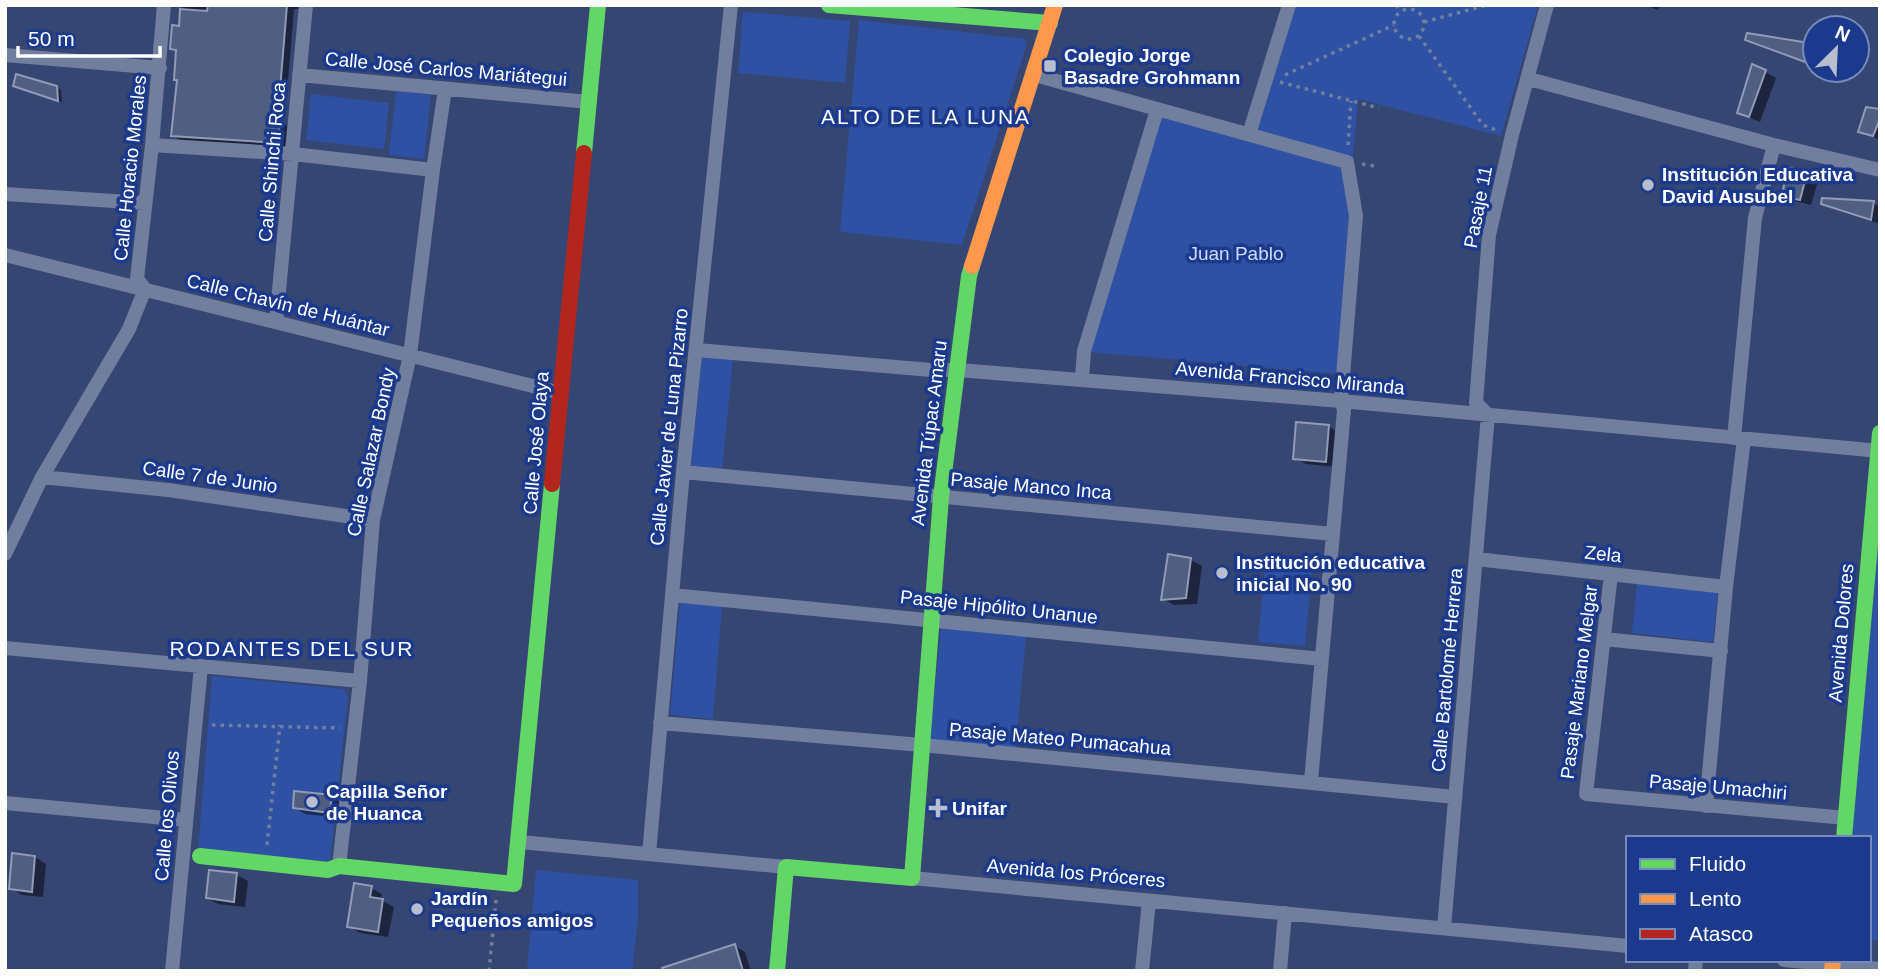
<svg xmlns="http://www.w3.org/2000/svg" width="1885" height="976" viewBox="0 0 1885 976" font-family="Arial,sans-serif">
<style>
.green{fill:#2f51a3}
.shadow{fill:#0007}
.building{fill:#4f5e81;stroke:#919bb5;stroke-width:2}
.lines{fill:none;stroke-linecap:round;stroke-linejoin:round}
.path{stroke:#717e9e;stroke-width:3.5;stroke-dasharray:3.5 5;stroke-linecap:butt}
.street{stroke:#717e9e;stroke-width:14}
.fast{stroke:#63d668;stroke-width:16}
.slow{stroke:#ff974d;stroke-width:16}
.jam{stroke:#b3261e;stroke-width:16}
.poi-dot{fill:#b8bece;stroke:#1b3a8d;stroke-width:2.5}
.labels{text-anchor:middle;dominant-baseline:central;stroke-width:7;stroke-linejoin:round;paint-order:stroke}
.poi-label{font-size:19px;font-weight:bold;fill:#fff;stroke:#1b3a8d;text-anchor:start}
.street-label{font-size:19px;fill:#fff;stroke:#1b3a8d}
.park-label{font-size:19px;fill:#cddafa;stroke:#1b3a8d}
.neighbourhood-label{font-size:21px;letter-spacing:2px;fill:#fff;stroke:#1b3a8d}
</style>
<rect width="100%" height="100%" fill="#354673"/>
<path class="green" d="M1293 5H1538L1501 136 1358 99 1353 156 1339 374 1089 352 1161 110 1253 136Z
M743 12 850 21 845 83 738 73Z
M859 20 1024 39 1027 44 962 245 840 232Z
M396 91 431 95 424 159 389 155Z
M311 94 389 103 384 149 306 140Z
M702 356 733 359 722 470 691 467Z
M1880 521V941L1869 940V838H1852Z
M1266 553 1313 558 1305 646 1258 642Z
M1637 582 1718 591 1713 642 1632 633Z
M680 602 722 606 713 719 670 715Z
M941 627 1026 635 1016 748 930 739Z
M212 676 344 689 348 696 330 863 198 851Z
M536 870 638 880V921L632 971 527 970Z"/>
<path class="shadow" d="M182 5H301L300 9H294L287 93H284L282 122 287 125 285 147 180 140 172 135 178 80 177 52 172 48 181 28Z
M1644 5H1660L1658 10Z
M1755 44H1810L1815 47V66Z
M1765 72 1776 78 1760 122 1739 113Z
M56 87 61 90 62 102 20 88Z
M1880 111V140L1860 131Z
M1788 169 1818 181 1811 205 1795 201 1784 195Z
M1822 203H1873L1880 207V224L1833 209Z
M1328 426 1339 433 1337 467 1306 464 1295 458Z
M1191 560 1202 566 1197 604 1174 605 1163 599Z
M331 797 342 803 341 818 305 814 294 807Z
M14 855 35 857 46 864 43 897 22 895 11 888Z
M237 875 248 881 245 907 218 904 207 898Z
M371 888 382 894 381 900 394 907 388 937 360 933 349 926Z
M735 946 745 952 751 971H685Z"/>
<path class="building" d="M208 5H287L280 90H277L275 118 280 119 278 143 171 136 177 80H174L176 50 170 49 172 25 179 26 180 9 207 11Z
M1747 33 1810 43 1808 63 1745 40Z
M1752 64 1766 70 1749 117 1737 113Z
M16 74 57 86 58 101 13 86Z
M1866 107 1880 109V119L1873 136 1858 132Z
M1787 167 1807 173 1800 200 1782 196Z
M1822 198 1874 201 1871 220 1821 204Z
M1296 422 1329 425 1326 462 1293 459Z
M1168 554 1191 558 1186 598 1161 600Z
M294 791 332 795 330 813 293 808Z
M12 853 35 856 32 892 9 889Z
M209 870 237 873 234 902 206 898Z
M354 883 372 886 370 897 383 899 378 932 347 927Z
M735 944 743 971H663L662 968Z"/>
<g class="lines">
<path class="path" d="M1396 5 1400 12
M1394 24a15 15 0 1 1 30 0a15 15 0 1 1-30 0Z
M1424 22 1487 5
M1419 36 1483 125 1496 130
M1285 75 1394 25
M1280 82 1379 108
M1348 145 1351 101
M1362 164 1374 166
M212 725 340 728
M267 845 280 725
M489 971 496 900"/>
<path class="street" d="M5 55 160 68
M299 75 589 102
M1035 75 1347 162 1356 216 1341 401 1344 410 1311 781
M1529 79 1774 145 1880 170
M1249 134 1289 5
M152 145 293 154 433 170
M5 194 145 203
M5 255 561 393
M276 322 306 5
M697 350 931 370H958L1341 401 1880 451
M1082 379 1084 351 1157 110
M1734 438 1755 218 1774 145
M683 472 1333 534
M42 477 168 490 373 520
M5 554 42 477 129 329 145 289 137 279 152 145 164 5
M1476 559 1726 587
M1611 574 1586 794 1846 818
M672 595 1322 659
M1604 639 1721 651
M5 648 360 681
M660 723 922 745 1455 797
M5 803 186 820
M1706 806 1726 587 1744 439
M520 842 786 867
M649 854 683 472 731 5
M339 866 360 681 373 520 410 355 433 170 445 89
M912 878 1628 946
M1444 928 1488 415 1476 403 1489 235 1512 135 1547 5
M1784 960 1880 969
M172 971 201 666
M1142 971 1149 901
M1280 971 1285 913
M1695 971 1696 960"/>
<path class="fast" d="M829 5 1050 23
M584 153 598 5
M1844 838 1880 433
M200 856 328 870 339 866 514 884 552 484
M777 971 786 867 912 878 941 497 969 276 972 266"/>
<path class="slow" d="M972 266 1055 5
M1832 971 1833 960"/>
<path class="jam" d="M552 484 584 153"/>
</g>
<g class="poi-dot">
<rect x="1043" y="59" width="14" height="14" rx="3.5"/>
<circle cx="1648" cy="185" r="7"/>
<circle cx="1222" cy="573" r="7"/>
<circle cx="312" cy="802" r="7"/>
<path d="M934.5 797.5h7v7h7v7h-7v7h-7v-7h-7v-7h7z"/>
<circle cx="417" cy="909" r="7"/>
</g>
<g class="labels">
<g class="poi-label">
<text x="1064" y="55">Colegio Jorge<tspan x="1064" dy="22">Basadre Grohmann</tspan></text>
<text x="1662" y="174">Institución Educativa<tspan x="1662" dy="22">David Ausubel</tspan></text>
<text x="1236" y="562">Institución educativa<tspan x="1236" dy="22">inicial No. 90</tspan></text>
<text x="326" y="791">Capilla Señor<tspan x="326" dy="22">de Huanca</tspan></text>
<text x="952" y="808">Unifar</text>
<text x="431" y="898">Jardín<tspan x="431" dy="22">Pequeños amigos</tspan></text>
</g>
<g class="street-label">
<text transform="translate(446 69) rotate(5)">Calle José Carlos Mariátegui</text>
<text transform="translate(272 162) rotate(-85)">Calle Shinchi Roca</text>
<text transform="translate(130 168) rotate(-84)">Calle Horacio Morales</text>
<text transform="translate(1478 207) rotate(-79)">Pasaje 11</text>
<text transform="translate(288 305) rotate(14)">Calle Chavín de Huántar</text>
<text transform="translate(1290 378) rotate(5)">Avenida Francisco Miranda</text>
<text transform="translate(669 427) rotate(-84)">Calle Javier de Luna Pizarro</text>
<text transform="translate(929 433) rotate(-83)">Avenida Túpac Amaru</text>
<text transform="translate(536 443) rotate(-85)">Calle José Olaya</text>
<text transform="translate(371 452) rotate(-78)">Calle Salazar Bondy</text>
<text transform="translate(210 477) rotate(8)">Calle 7 de Junio</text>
<text transform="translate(1031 486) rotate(5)">Pasaje Manco Inca</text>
<text transform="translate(1603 554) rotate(6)">Zela</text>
<text transform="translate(999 607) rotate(6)">Pasaje Hipólito Unanue</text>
<text transform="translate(1841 633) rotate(-85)">Avenida Dolores</text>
<text transform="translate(1447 670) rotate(-85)">Calle Bartolomé Herrera</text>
<text transform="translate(1579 682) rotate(-83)">Pasaje Mariano Melgar</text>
<text transform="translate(1060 739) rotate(5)">Pasaje Mateo Pumacahua</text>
<text transform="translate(1718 787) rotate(5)">Pasaje Umachiri</text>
<text transform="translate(167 816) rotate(-85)">Calle los Olivos</text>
<text transform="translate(1076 873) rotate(5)">Avenida los Próceres</text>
</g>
<g class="park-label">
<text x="1236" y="253">Juan Pablo</text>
</g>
<g class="neighbourhood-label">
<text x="926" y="116">ALTO DE LA LUNA</text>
<text x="292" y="648">RODANTES DEL SUR</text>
</g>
</g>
<rect width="1885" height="976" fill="none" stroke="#ffffff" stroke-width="14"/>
<rect x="1626" y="836" width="245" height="126" fill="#1b3a8d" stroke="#7689bb" stroke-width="2"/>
<rect x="1640" y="859" width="35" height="10" fill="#63d668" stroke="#7689bb" stroke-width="2"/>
<text x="1689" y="871" font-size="21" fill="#ffffff">Fluido</text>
<rect x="1640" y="894" width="35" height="10" fill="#ff974d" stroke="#7689bb" stroke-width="2"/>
<text x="1689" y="906" font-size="21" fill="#ffffff">Lento</text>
<rect x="1640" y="929" width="35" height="10" fill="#b3261e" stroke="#7689bb" stroke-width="2"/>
<text x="1689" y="941" font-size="21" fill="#ffffff">Atasco</text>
<g transform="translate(1836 49) rotate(24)"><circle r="33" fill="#1b3a8d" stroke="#7689bb" stroke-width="2"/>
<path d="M0-5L12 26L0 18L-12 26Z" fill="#b8bece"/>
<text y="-10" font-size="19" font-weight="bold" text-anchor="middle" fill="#ffffff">N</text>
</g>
<path d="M18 46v10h142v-10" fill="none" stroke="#ffffff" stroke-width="3.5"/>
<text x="28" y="46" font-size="21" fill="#ffffff" stroke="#1b3a8d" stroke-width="5" paint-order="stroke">50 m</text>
</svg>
